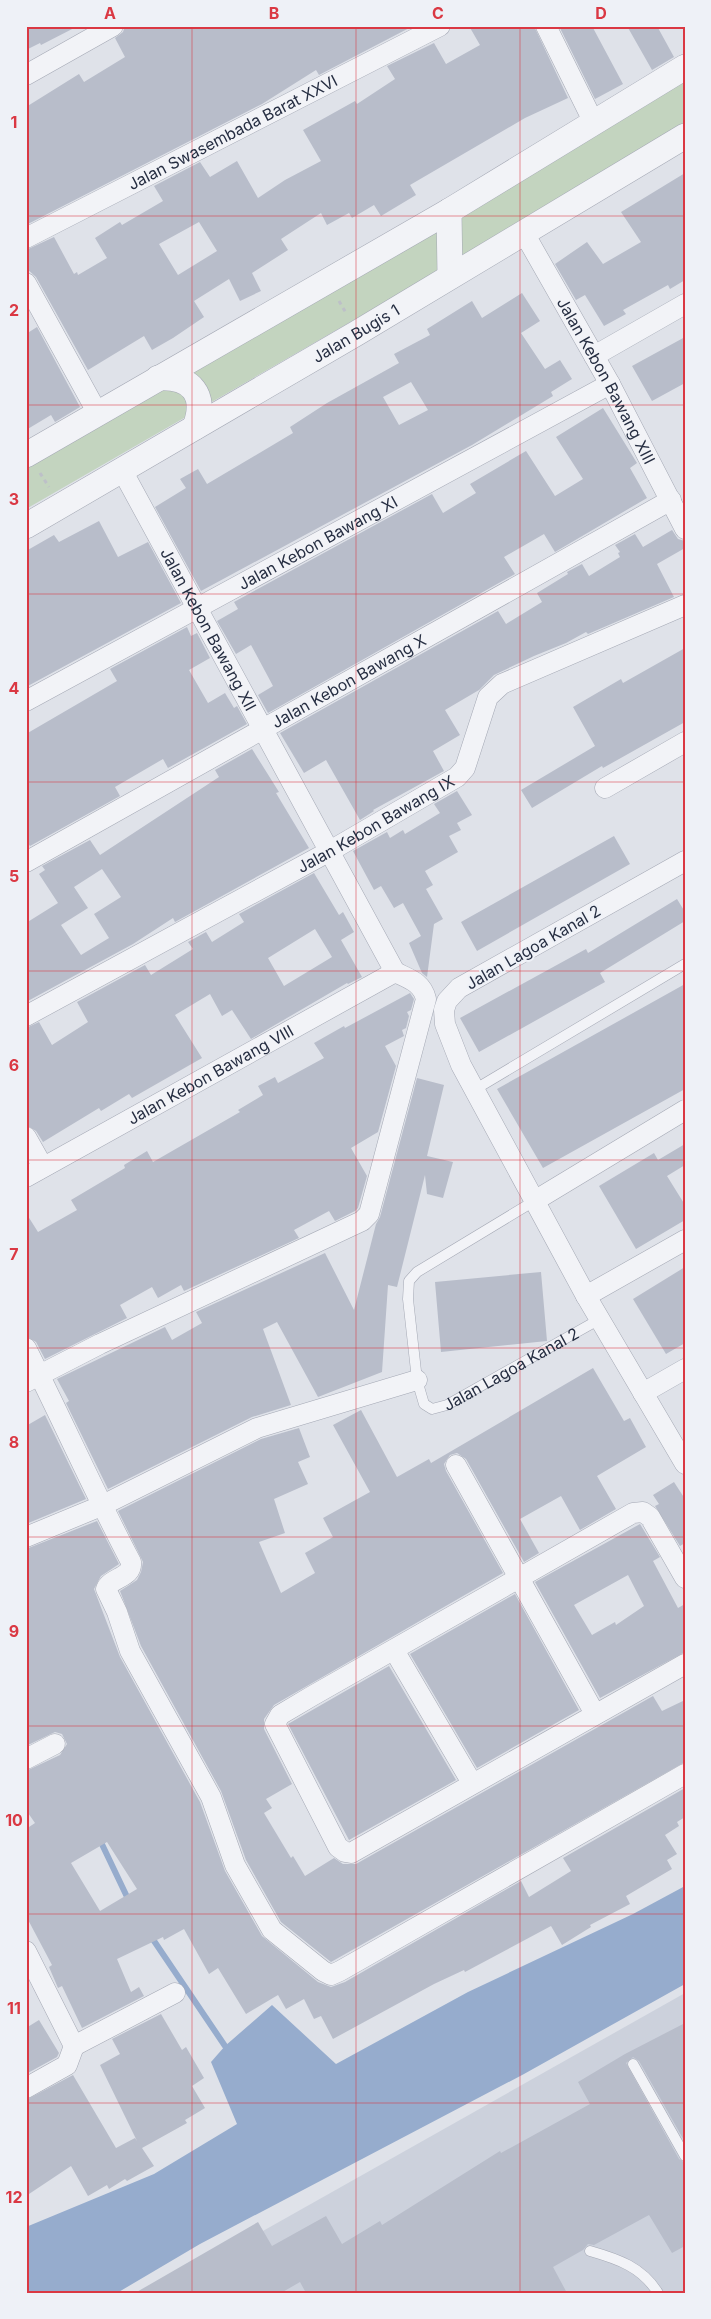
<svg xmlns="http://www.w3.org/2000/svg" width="711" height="2319" viewBox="0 0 711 2319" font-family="Inter,sans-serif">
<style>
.built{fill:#ccd1dc}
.green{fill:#c3d4bf}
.water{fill:#96accd}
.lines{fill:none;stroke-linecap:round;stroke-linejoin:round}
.stream{stroke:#96accd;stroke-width:6}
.building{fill:#b8bdca;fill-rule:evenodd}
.service-casing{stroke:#a4a8b4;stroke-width:11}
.minor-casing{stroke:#a4a8b4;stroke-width:21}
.tertiary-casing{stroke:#a4a8b4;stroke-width:26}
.path{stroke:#bdc0c8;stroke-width:3;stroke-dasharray:4 4;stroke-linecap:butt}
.service{stroke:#f2f3f7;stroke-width:10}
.minor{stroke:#f2f3f7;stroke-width:20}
.tertiary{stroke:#f2f3f7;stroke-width:25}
.grid{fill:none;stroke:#da3843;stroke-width:1;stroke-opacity:0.55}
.labels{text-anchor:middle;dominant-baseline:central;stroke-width:4;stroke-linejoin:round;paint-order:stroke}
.street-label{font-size:16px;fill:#262e42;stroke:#eef1f7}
.neatline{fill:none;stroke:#da3843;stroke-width:2}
.grid-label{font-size:16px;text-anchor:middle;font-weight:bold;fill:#da3843}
</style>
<rect width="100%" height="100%" fill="#dfe2e9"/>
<path class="built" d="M685 1993V2293H153Z"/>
<path class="green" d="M685 79V123L503 234 26 509V468Z"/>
<path class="water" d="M685 1886V1984L524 2074 200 2244 117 2293H26V2227L154 2174 237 2124 211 2062 225 2046 272 2005 336 2064 468 1992 633 1914Z"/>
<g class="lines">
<path class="stream" d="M99 1838 129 1901
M150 1935 225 2046"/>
</g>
<path class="building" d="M26 26H78L41 45 40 43 26 50Z
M125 26H413L319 75 316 70 262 104 26 225V107L79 74 84 82 125 57 115 38 123 32Z
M469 26H534L568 98 525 118 410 185 416 195 381 216 374 205 352 218 349 213 327 225 321 213 281 239 288 250 252 273 261 291 240 301 229 279 194 301 204 317 173 338 152 350 144 336 88 370 36 277 26 268V250L54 237 74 274 77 272 78 275 107 258 95 238 120 222 122 225 163 201 154 186 200 162 210 177 237 161 258 198 285 180 321 161 303 130 355 101 357 104 395 79 387 66 434 43 446 64 480 45ZM199 222 217 251 178 275 159 244Z
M559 26H592L623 84 595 99Z
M627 26H657L674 57 652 70Z
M685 173V280L670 289 668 285 623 310 626 314 604 326 585 295 576 300 555 264 587 242 603 264 641 242 621 212Z
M522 293 540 321 521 333 545 369 560 360 572 379 551 392 553 396 472 445 201 591 155 507 186 488 180 479 198 469 207 484 293 433 290 427 327 403 399 363 394 354 430 335 427 329 472 301 482 318ZM411 382 428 410 399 425 383 397Z
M37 327 80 407 55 422 51 415 26 430V334Z
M685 337V383L652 401 632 366Z
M603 408 637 463 630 468 647 498 555 552 544 534 504 557 515 574 268 713 258 695 273 686 251 645 236 654 217 621 238 609 234 602 432 494 443 513 476 493 470 484 526 451 555 496 583 479 556 437Z
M99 521 118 557 148 542 181 603 26 687V551L54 535 59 542Z
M672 530 678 539 685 541V548L657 564 674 597 588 634 586 632 566 643 534 656 494 675 479 690 445 710 460 735 433 751 444 771 373 810 374 811 360 820 326 760 304 773 280 733 498 611 506 624 542 602 537 593 568 574 567 572 582 564 589 576 620 557 618 553 620 552 615 545 635 534 643 547Z
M187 627 191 636 197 633 210 658 189 670 208 703 225 693 234 708 237 706 247 724 168 768 163 759 115 787 120 796 30 846 26 841V734L117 681 110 669Z
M685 648V722L603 768 602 766 532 808 521 790 595 746 573 707 621 679 623 683Z
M252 749 279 792 276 793 309 848 175 922 173 918 133 944 26 1002V923L58 903 39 874 45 870 42 866 90 840 100 855 219 777 215 770ZM102 869 121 897 94 914 109 938 81 955 61 925 88 908 74 887Z
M457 791 472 815 457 823 461 830 449 836 458 852 425 871 433 885 426 889 443 919 434 924 427 977 422 973 409 943 421 936 403 903 394 908 381 886 374 890 353 851 387 832 390 838 403 830 405 834 440 813 434 804Z
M614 836 630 864 477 951 461 922Z
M314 873 339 915 343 912 354 932 341 940 362 977 348 984 347 983 251 1039 232 1010 222 1016 210 994 175 1015 202 1058 132 1098 129 1094 101 1111 99 1108 43 1142 36 1131 26 1125V1028L39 1022 52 1045 88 1022 77 1002 145 965 151 975 193 949 188 942 206 932 212 942 244 922 239 914ZM315 929 332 957 284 986 268 958Z
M677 899 685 912V921L600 973 605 982 479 1052 460 1018 586 949 588 953Z
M685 984V1089L543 1168 497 1089Z
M410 993 414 999 411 1010 407 1012 409 1016 406 1028 402 1030 404 1036 385 1046 396 1066 378 1132 351 1148 367 1176 358 1208 355 1211 335 1221 329 1211 294 1230 299 1238 184 1291 181 1285 158 1298 152 1287 120 1305 127 1318 45 1359 36 1342 26 1336V1213L38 1232 77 1210 71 1200 125 1168 124 1165 147 1151 153 1162 240 1112 238 1110 263 1095 258 1086 275 1077 278 1083 324 1058 314 1043 344 1026 345 1028Z
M417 1078 444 1085 427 1156 453 1162 443 1198 427 1194 425 1175 397 1287 388 1285 382 1372 318 1397 277 1322 263 1329 291 1405 252 1417 108 1489 66 1403 69 1401 57 1379 165 1327 172 1340 202 1323 196 1312 325 1253 354 1310 376 1224 380 1217Z
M685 1144V1165L667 1176 685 1205V1220L636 1249 599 1186 654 1153 658 1160Z
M685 1267V1343L666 1354 633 1299Z
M541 1272 547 1341 441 1352 435 1282Z
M593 1368 624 1421 630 1418 646 1447 597 1476 616 1509 580 1530 561 1496 520 1519 539 1553 524 1562 466 1459 457 1453 450 1455 444 1464 446 1471 503 1573 274 1705 264 1719V1729L292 1784 266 1799 272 1808 264 1813 291 1858 293 1856 305 1876 334 1858 343 1864H356L653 1696 662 1711 685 1700V1762L331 1962 281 1922 246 1860 221 1791 141 1646 120 1591 137 1580 141 1572 143 1562 118 1511 261 1439 299 1428 310 1457 298 1462 308 1484 274 1499 285 1533 259 1542 281 1593 315 1573 305 1553 333 1537 323 1518 370 1492 333 1425 361 1410 397 1477 429 1459 431 1463Z
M45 1415 86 1499 26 1524V1426Z
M674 1482 685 1499V1543L680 1546 655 1506 659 1504 653 1495Z
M97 1521 119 1564 101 1576 94 1589 120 1657 200 1802 225 1871 262 1936 318 1982 331 1987 345 1982 521 1881 529 1897 571 1871 563 1858 685 1788V1817L677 1822 679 1826 665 1835 677 1854 667 1860 672 1869 626 1896 630 1904 590 1925 591 1927 562 1945 551 1926 465 1972 464 1970 434 1984 333 2039 321 2016 314 2019 304 1999 286 2009 278 1995 246 2014 218 1968 209 1974 184 1929 164 1940 163 1937 117 1959 131 1992 139 1987 144 1996 82 2028 62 1986 58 1988 49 1967 52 1965 26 1916V1829L35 1823 26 1810V1771L60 1755 67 1744 62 1734 55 1732 26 1746V1549ZM107 1842 137 1889 100 1911 71 1863Z
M640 1524 660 1557 653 1561 678 1608 685 1604V1652L600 1698 535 1582ZM628 1575 644 1606 616 1625 615 1622 592 1635 574 1605Z
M515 1594 579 1710 477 1768 410 1654Z
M389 1666 456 1780 349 1840 288 1724Z
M161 2014 182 2050 186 2047 204 2078 192 2086 205 2108 185 2120 187 2123 142 2148 154 2166 127 2181 125 2179 109 2189 107 2185 88 2196 71 2166 26 2196V2100L73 2075 116 2148 135 2138 137 2141 100 2065 120 2054 112 2039Z
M39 2020 59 2053 57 2057 26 2074V2028Z
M685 2023V2142L639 2061 633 2057 626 2063 679 2159 685 2163V2246L672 2253 649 2215 594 2245 588 2244 583 2250 553 2267 567 2293H306L300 2282 281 2293H135L258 2222 272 2246 326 2216 342 2244 380 2221 382 2225 500 2151 501 2153 590 2104 578 2082 625 2054Z"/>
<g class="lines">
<g class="service-casing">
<g id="service">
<path d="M474 1090 685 964"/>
<path id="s1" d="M536 1200 417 1272 409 1281 408 1299 417 1380 424 1404 432 1409 447 1405 600 1319"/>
<path d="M633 2064 685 2156"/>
<path d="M590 2251C618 2259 642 2267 658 2293"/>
</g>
</g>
<g class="minor-casing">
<g id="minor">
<path d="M546 26 594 123"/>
<path d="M26 75 113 26"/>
<path id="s2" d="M524 233 610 384 685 529"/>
<path id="s3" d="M26 238 440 26"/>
<path d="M26 283 97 412"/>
<path d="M594 356 685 304"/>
<path id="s4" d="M123 472 395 972"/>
<path id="s5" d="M26 701 610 384"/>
<path d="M605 788 685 742"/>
<path d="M685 861 459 988 447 1001 444 1010 445 1024 461 1065 586 1296 685 1464"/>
<path id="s6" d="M26 862 671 500"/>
<path id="s7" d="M26 1016 330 851 457 777 465 768 488 697 502 684 685 605"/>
<path d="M26 1137 43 1167"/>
<path id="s8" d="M26 1177 395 972"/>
<path d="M536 1200 685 1110"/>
<path d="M586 1296 685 1240"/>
<path d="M26 1348C62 1419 94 1492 131 1562 133 1578 111 1577 106 1589L117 1612 130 1651 211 1797 235 1865 272 1930 323 1971 331 1975 340 1971 685 1774"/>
<path d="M26 1382 100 1344 362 1221 369 1214 426 999C422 982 409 979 395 972"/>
<path d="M643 1393 685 1369"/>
<path d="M456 1465 595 1714"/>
<path d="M26 1537 101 1506 257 1428 417 1380"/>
<path d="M685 1578 650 1517 643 1512 633 1513 312 1696 280 1715 275 1724 338 1847 345 1852 351 1853 685 1664"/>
<path d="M394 1650 472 1783"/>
<path d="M26 1759 55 1744"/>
<path d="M26 1951 74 2046 67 2065 26 2088"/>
<path d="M74 2046 175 1993"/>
</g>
</g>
<g class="tertiary-casing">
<g id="tertiary">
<path d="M449 211 450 276"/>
<path d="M158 378C192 376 207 395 195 427"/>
<path d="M26 455 449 211 685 67"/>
<path id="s9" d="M26 526 357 333 685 136"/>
</g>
</g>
<path class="path" d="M339 301 346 313
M40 473 49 487"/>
<use href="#service" class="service"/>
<use href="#minor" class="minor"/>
<use href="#tertiary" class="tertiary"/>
</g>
<path class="grid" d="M192 26V2293M356 26V2293M520 26V2293M26 216H685M26 405H685M26 594H685M26 782H685M26 971H685M26 1160H685M26 1348H685M26 1537H685M26 1726H685M26 1914H685M26 2103H685"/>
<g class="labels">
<g class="street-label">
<text stroke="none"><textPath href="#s3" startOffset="232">Jalan Swasembada Barat XXVI</textPath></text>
<text stroke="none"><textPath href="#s9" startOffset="382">Jalan Bugis 1</textPath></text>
<text stroke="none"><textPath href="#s2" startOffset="169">Jalan Kebon Bawang XIII</textPath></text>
<text stroke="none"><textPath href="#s5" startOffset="332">Jalan Kebon Bawang XI</textPath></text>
<text stroke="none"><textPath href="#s4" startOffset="179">Jalan Kebon Bawang XII</textPath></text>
<text stroke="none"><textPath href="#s6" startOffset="370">Jalan Kebon Bawang X</textPath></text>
<text stroke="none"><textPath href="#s7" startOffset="399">Jalan Kebon Bawang IX</textPath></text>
<text transform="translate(533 947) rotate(-30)">Jalan Lagoa Kanal 2</text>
<text stroke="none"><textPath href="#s8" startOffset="211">Jalan Kebon Bawang VIII</textPath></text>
<text stroke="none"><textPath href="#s1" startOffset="374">Jalan Lagoa Kanal 2</textPath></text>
</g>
</g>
<rect width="711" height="2319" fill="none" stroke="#eef1f7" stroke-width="55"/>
<rect x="28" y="28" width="656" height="2264" class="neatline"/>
<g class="grid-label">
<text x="110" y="19">A</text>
<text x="274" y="19">B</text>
<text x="438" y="19">C</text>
<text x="601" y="19">D</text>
<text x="14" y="128">1</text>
<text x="14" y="316">2</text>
<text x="14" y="505">3</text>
<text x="14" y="694">4</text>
<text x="14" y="882">5</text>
<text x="14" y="1071">6</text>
<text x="14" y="1260">7</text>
<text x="14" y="1448">8</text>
<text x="14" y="1637">9</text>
<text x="14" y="1826">10</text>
<text x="14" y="2014">11</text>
<text x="14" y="2203">12</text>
</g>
</svg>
